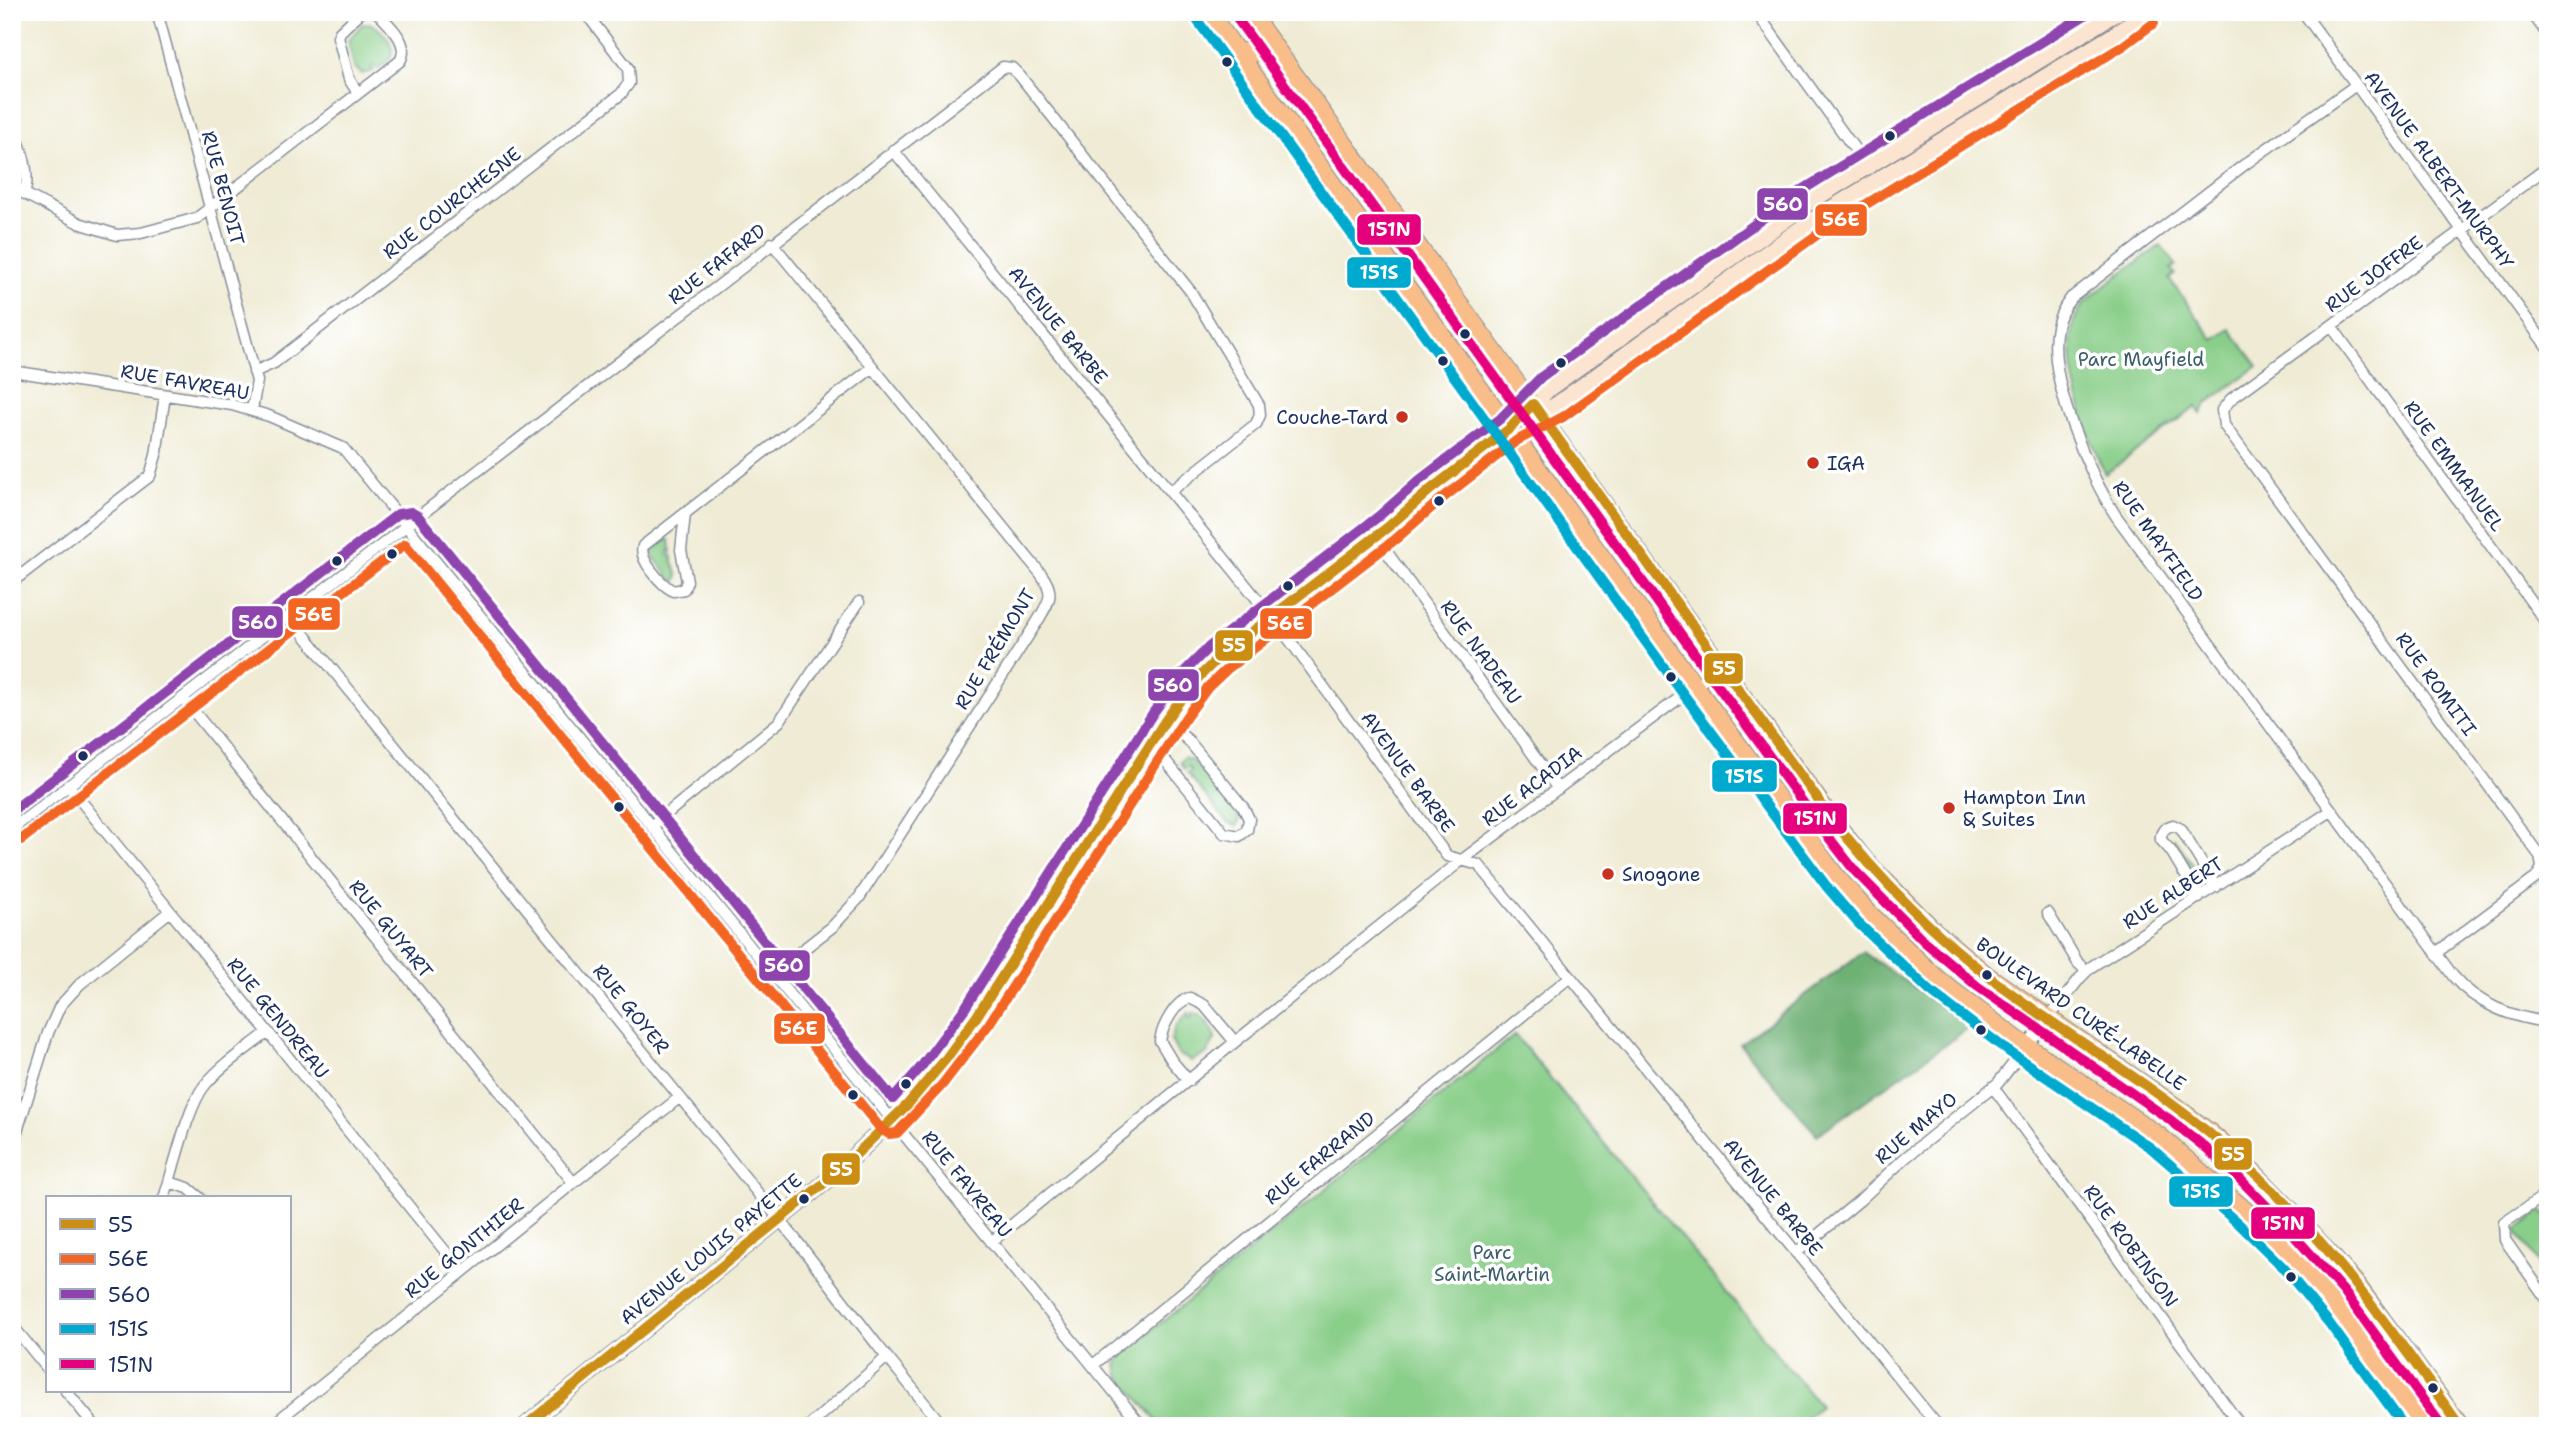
<svg xmlns="http://www.w3.org/2000/svg" width="2560" height="1438" viewBox="0 0 2560 1438" font-family="'Shantell Sans',sans-serif">
<style>
.green{fill:#89ce89;stroke:#527e74;stroke-width:2}
.forest{fill:#6eb175;stroke:#44706a;stroke-width:2}
.lines{fill:none;stroke-linecap:round;stroke-linejoin:round}
.street-casing{stroke:#858d99;stroke-width:13}
.secondary-casing{stroke:#858d99;stroke-width:18}
.primary-casing{stroke:#858d99;stroke-width:20}
.street{stroke:#fff;stroke-width:10}
.secondary{stroke:#fce5d0;stroke-width:16}
.primary{stroke:#f8bd89;stroke-width:18}
.bus-1-casing{stroke:#fff;stroke-width:16}
.bus-2-casing{stroke:#fff;stroke-width:16}
.bus-3-casing{stroke:#fff;stroke-width:16}
.bus-4-casing{stroke:#fff;stroke-width:16}
.bus-5-casing{stroke:#fff;stroke-width:16}
.bus-1{stroke:#cb8e13;stroke-width:10}
.bus-2{stroke:#f26522;stroke-width:10}
.bus-3{stroke:#8e44ad;stroke-width:10}
.bus-4{stroke:#00a9ce;stroke-width:10}
.bus-5{stroke:#e5007d;stroke-width:10}
.bus-dot{fill:#1b2f5e;stroke:#fff;stroke-width:2.5}
.poi-dot{fill:#c8321e;stroke:#fff;stroke-width:2.5}
.labels{text-anchor:middle;dominant-baseline:central;stroke-width:7;stroke-linejoin:round;paint-order:stroke}
.street-label{font-size:19px;fill:#1b2f5e;stroke:#fff}
.park-label{font-size:19px;fill:#3c5f6b;stroke:#fff}
.poi-label{font-size:19px;fill:#1b2f5e;stroke:#fff;text-anchor:start}
.line-badge{stroke:#fff;stroke-width:2.5}
.badge-label{font-size:19px;text-anchor:middle;font-weight:bold;fill:#fff}
</style>
<rect width="100%" height="100%" fill="#fff"/>
<filter id="ink" filterUnits="userSpaceOnUse"><feTurbulence type="fractalNoise" baseFrequency=".0143" numOctaves="2"/><feDisplacementMap in="SourceGraphic" scale="14" xChannelSelector="R" yChannelSelector="G"/><feConvolveMatrix kernelMatrix="1 2 1 2 8 2 1 2 1" color-interpolation-filters="sRGB"/></filter>
<filter id="wash" filterUnits="userSpaceOnUse"><feTurbulence type="fractalNoise" baseFrequency=".00686" numOctaves="4" result="noise"/><feDisplacementMap in="SourceGraphic" scale="28" xChannelSelector="R" yChannelSelector="G"/><feGaussianBlur stdDeviation="1.57" result="paint"/><feColorMatrix in="noise" values="0 0 0 0 0 0 0 0 0 0 0 0 0 0 0 0 0 1.4 0 .05"/><feComposite in="paint" operator="in"/></filter>
<g filter="url(#wash)">
<rect width="100%" height="100%" fill="#efebd4"/>
<path class="green" d="M368 23C377 25 394 41 392 52 391 60 383 65 377 69L374 65 371 67 374 71 362 74 354 67 348 41 361 25Z
M2161 245 2176 265 2171 269 2175 274 2169 279 2214 340 2230 329 2258 366 2207 403 2201 414 2196 407 2105 474C2088 437 2054 343 2081 308 2095 289 2140 261 2161 245Z
M666 539 670 540 671 552H667V555H671L678 577 676 581 672 580 652 555V551Z
M1184 757 1192 760 1238 816 1239 821 1237 826 1228 823 1187 773 1191 770 1188 766 1184 769 1180 762Z
M2174 838 2201 876 2199 881 2195 880 2172 843Z
M1188 1013 1189 1019 1192 1018V1013C1203 1014 1213 1028 1215 1039L1207 1054 1191 1061 1178 1054 1171 1040 1176 1026Z
M1515 1035 1820 1406 1796 1426H1161L1119 1375 1117 1364 1124 1353Z
M2542 1211 2548 1218V1277L2515 1230Z"/>
<path class="forest" d="M1863 952C1899 978 1935 1000 1970 1027L1817 1135 1740 1044Z"/>
</g>
<g filter="url(#ink)">
<g class="lines">
<g class="street-casing">
<path id="street" d="M157 12 257 381 252 410
M1756 12 1869 169
M2303 12 2548 348
M2531 12 2548 35
M2356 85 2244 165 2071 298C2064 307 2059 316 2057 327 2046 377 2089 475 2116 516L2453 976C2476 1004 2513 1018 2548 1022
M358 93 349 79 338 37 340 32 361 12
M12 130C22 145 31 176 24 193
M893 150 1283 631 1447 856 1479 865 1938 1426
M12 187 79 223 117 235 141 233 197 218 400 61C411 43 389 25 377 12
M772 243 1041 574C1056 594 1049 602 1037 622L859 898 832 927 773 973
M2332 327 2548 625
M12 371 232 405 269 416 343 448 1142 1426
M254 372 274 363 621 94 629 83 628 68 585 12
M685 514 681 550 687 581 684 589 673 591C661 584 638 559 643 546L872 368
M1376 537 1558 789
M12 582 150 476 156 455 165 395
M289 616 796 1240 878 1346 943 1426
M183 698 573 1182
M1149 747 1165 760 1224 833 1239 836 1247 830 1249 819 1243 807 1188 740 1165 721
M68 785 462 1272
M653 825 779 722 859 602
M12 829 1003 67 1012 68 1020 76 1191 292 1259 405 1260 415 1256 424 1171 491
M2199 898 2171 851 2161 840C2160 832 2165 827 2173 825L2181 829 2216 887
M2048 913 2078 963 2087 971
M2436 953 2536 878 2542 868 2540 856 2224 425 2222 410 2231 399 2548 167
M1189 1081 1172 1061 1160 1041C1162 1027 1175 1001 1190 998L1204 1005 1235 1042
M1993 1087 2241 1426
M12 1147 48 1033 60 1006 80 984 169 912
M169 1182 188 1188 200 1198
M2548 1193 2504 1223 2505 1240 2548 1301
M164 1198C174 1169 187 1107 205 1085 222 1064 247 1049 268 1032
M991 1242 1235 1042 1462 860 1721 667
M1796 1253 1860 1200 1905 1158 1998 1083 2080 978 2091 967 2331 811
M12 1325 47 1368
M1093 1365 1570 977
M66 1391 95 1426
M271 1426 680 1097
M809 1426 887 1357"/>
</g>
<g class="secondary-casing">
<path id="secondary" d="M1530 418 1555 406 1813 220 2116 34 2146 12
M525 1426 839 1171 908 1104 945 1060 977 1016 1165 721 1191 685 1218 658 1388 527 1430 490 1509 429 1549 388 1811 201 2117 12"/>
</g>
<g class="primary-casing">
<path id="primary" d="M1208 12 1695 687 1837 878 1868 913 1938 980 2016 1039 2160 1137 2249 1214 2293 1258 2340 1314 2422 1426
M1249 12 1721 667 1834 822 1866 862 1935 932 1986 975 2177 1108 2210 1133 2249 1168 2293 1213 2355 1283 2460 1426
M1236 52 1278 53"/>
</g>
<use href="#street" class="street"/>
<use href="#secondary" class="secondary"/>
<use href="#primary" class="primary"/>
<g class="bus-1-casing">
<path id="bus-1" d="M525 1426 839 1171 908 1104 945 1060 977 1016 1165 721 1191 685 1218 658 1388 527 1430 490 1509 429 1533 404 1829 815C1878 878 1934 935 1997 983 2066 1035 2142 1078 2209 1133 2310 1214 2385 1321 2460 1426"/>
</g>
<g class="bus-2-casing">
<path id="bus-2" d="M21 840 405 544 881 1129 889 1134 897 1133 942 1085 989 1024 1186 717 1208 687 1227 669 1397 538 1439 501 1516 441 1563 417 1821 232 2123 46 2154 23"/>
</g>
<g class="bus-3-casing">
<path id="bus-3" d="M12 811 398 514 411 512 418 516 893 1099 921 1067 965 1008 1153 713 1180 676 1209 647 1379 516 1421 479 1500 419 1541 377 1804 189 2090 12"/>
</g>
<g class="bus-4-casing">
<path id="bus-4" d="M1197 20 1684 695 1827 887 1858 923 1930 991 2008 1051 2151 1148 2239 1224 2283 1267 2329 1323 2404 1426"/>
</g>
<g class="bus-5-casing">
<path id="bus-5" d="M1238 20 1710 675 1823 830 1855 871 1925 942 1977 986 2169 1119 2201 1144 2239 1178 2283 1223 2344 1292 2442 1426"/>
</g>
<use href="#bus-1" class="bus-1"/>
<use href="#bus-2" class="bus-2"/>
<use href="#bus-3" class="bus-3"/>
<use href="#bus-4" class="bus-4"/>
<use href="#bus-5" class="bus-5"/>
</g>
</g>
<g class="bus-dot">
<circle cx="1227" cy="62" r="6"/>
<circle cx="1890" cy="136" r="6"/>
<circle cx="1465" cy="334" r="6"/>
<circle cx="1443" cy="361" r="6"/>
<circle cx="1561" cy="363" r="6"/>
<circle cx="1439" cy="501" r="6"/>
<circle cx="392" cy="554" r="6"/>
<circle cx="337" cy="561" r="6"/>
<circle cx="1288" cy="586" r="6"/>
<circle cx="1671" cy="677" r="6"/>
<circle cx="83" cy="756" r="6"/>
<circle cx="619" cy="807" r="6"/>
<circle cx="1987" cy="975" r="6"/>
<circle cx="1981" cy="1030" r="6"/>
<circle cx="906" cy="1084" r="6"/>
<circle cx="853" cy="1095" r="6"/>
<circle cx="804" cy="1199" r="6"/>
<circle cx="2291" cy="1277" r="6"/>
<circle cx="2433" cy="1388" r="6"/>
</g>
<g class="poi-dot">
<circle cx="1402" cy="417" r="7"/>
<circle cx="1813" cy="463" r="7"/>
<circle cx="1949" cy="808" r="7"/>
<circle cx="1608" cy="874" r="7"/>
</g>
<g class="labels">
<g class="street-label">
<text transform="translate(2439 170) rotate(54)">AVENUE ALBERT-MURPHY</text>
<text transform="translate(223 188) rotate(75)">RUE BENOIT</text>
<text transform="translate(452 203) rotate(-38)">RUE COURCHESNE</text>
<text transform="translate(717 264) rotate(-38)">RUE FAFARD</text>
<text transform="translate(2374 274) rotate(-36)">RUE JOFFRE</text>
<text transform="translate(1058 325) rotate(51)">AVENUE BARBE</text>
<text transform="translate(185 382) rotate(10)">RUE FAVREAU</text>
<text transform="translate(2454 466) rotate(54)">RUE EMMANUEL</text>
<text transform="translate(2158 541) rotate(55)">RUE MAYFIELD</text>
<text transform="translate(995 649) rotate(-59)">RUE FRÉMONT</text>
<text transform="translate(1481 652) rotate(54)">RUE NADEAU</text>
<text transform="translate(2436 684) rotate(54)">RUE ROMITI</text>
<text transform="translate(1408 772) rotate(54)">AVENUE BARBE</text>
<text transform="translate(1532 786) rotate(-37)">RUE ACADIA</text>
<text transform="translate(2173 893) rotate(-33)">RUE ALBERT</text>
<text transform="translate(391 929) rotate(51)">RUE GUYART</text>
<text transform="translate(631 1009) rotate(51)">RUE GOYER</text>
<text transform="translate(2081 1014) rotate(35)">BOULEVARD CURÉ-LABELLE</text>
<text transform="translate(278 1018) rotate(51)">RUE GENDREAU</text>
<text transform="translate(1916 1128) rotate(-40)">RUE MAYO</text>
<text transform="translate(1320 1158) rotate(-39)">RUE FARRAND</text>
<text transform="translate(967 1184) rotate(51)">RUE FAVREAU</text>
<text transform="translate(1773 1197) rotate(51)">AVENUE BARBE</text>
<text transform="translate(2131 1246) rotate(54)">RUE ROBINSON</text>
<text transform="translate(464 1248) rotate(-39)">RUE GONTHIER</text>
<text transform="translate(711 1249) rotate(-39)">AVENUE LOUIS PAYETTE</text>
</g>
<g class="park-label">
<text x="2141" y="359">Parc Mayfield</text>
<text x="1492" y="1252">Parc<tspan x="1492" dy="22">Saint-Martin</tspan></text>
</g>
<g class="poi-label">
<text x="1388" y="417" text-anchor="end">Couche-Tard</text>
<text x="1827" y="463">IGA</text>
<text x="1963" y="797">Hampton Inn<tspan x="1963" dy="22">&amp; Suites</tspan></text>
<text x="1622" y="874">Snogone</text>
</g>
</g>
<g class="line-badge">
<rect x="1756" y="187" width="53" height="34" rx="7" fill="#8e44ad"/>
<rect x="1814" y="203" width="54" height="34" rx="7" fill="#f26522"/>
<rect x="1356" y="213" width="66" height="33" rx="7" fill="#e5007d"/>
<rect x="1346" y="256" width="66" height="33" rx="7" fill="#00a9ce"/>
<rect x="287" y="597" width="54" height="34" rx="7" fill="#f26522"/>
<rect x="231" y="605" width="53" height="34" rx="7" fill="#8e44ad"/>
<rect x="1259" y="607" width="54" height="33" rx="7" fill="#f26522"/>
<rect x="1214" y="629" width="40" height="33" rx="7" fill="#cb8e13"/>
<rect x="1703" y="652" width="41" height="33" rx="7" fill="#cb8e13"/>
<rect x="1147" y="668" width="53" height="34" rx="7" fill="#8e44ad"/>
<rect x="1711" y="759" width="67" height="34" rx="7" fill="#00a9ce"/>
<rect x="1782" y="802" width="66" height="33" rx="7" fill="#e5007d"/>
<rect x="758" y="949" width="53" height="33" rx="7" fill="#8e44ad"/>
<rect x="773" y="1012" width="53" height="33" rx="7" fill="#f26522"/>
<rect x="2213" y="1137" width="40" height="34" rx="7" fill="#cb8e13"/>
<rect x="821" y="1152" width="40" height="34" rx="7" fill="#cb8e13"/>
<rect x="2168" y="1175" width="66" height="33" rx="7" fill="#00a9ce"/>
<rect x="2250" y="1206" width="66" height="34" rx="7" fill="#e5007d"/>
</g>
<g class="badge-label">
<text x="1783" y="211">56O</text>
<text x="1841" y="226">56E</text>
<text x="1389" y="236">151N</text>
<text x="1379" y="279">151S</text>
<text x="314" y="621">56E</text>
<text x="258" y="629">56O</text>
<text x="1286" y="630">56E</text>
<text x="1234" y="652">55</text>
<text x="1724" y="675">55</text>
<text x="1173" y="692">56O</text>
<text x="1744" y="783">151S</text>
<text x="1815" y="825">151N</text>
<text x="784" y="972">56O</text>
<text x="799" y="1035">56E</text>
<text x="2233" y="1161">55</text>
<text x="841" y="1176">55</text>
<text x="2201" y="1198">151S</text>
<text x="2283" y="1230">151N</text>
</g>
<rect width="2560" height="1438" fill="none" stroke="#fff" stroke-width="42"/>
<rect x="46" y="1196" width="245" height="196" fill="#ffffff" stroke="#a4acbf" stroke-width="2"/>
<rect x="60" y="1219" width="35" height="10" fill="#cb8e13" stroke="#a4acbf" stroke-width="2"/>
<text x="108" y="1232" font-size="21" fill="#1b2f5e">55</text>
<rect x="60" y="1254" width="35" height="10" fill="#f26522" stroke="#a4acbf" stroke-width="2"/>
<text x="108" y="1266" font-size="21" fill="#1b2f5e">56E</text>
<rect x="60" y="1289" width="35" height="10" fill="#8e44ad" stroke="#a4acbf" stroke-width="2"/>
<text x="108" y="1302" font-size="21" fill="#1b2f5e">56O</text>
<rect x="60" y="1324" width="35" height="10" fill="#00a9ce" stroke="#a4acbf" stroke-width="2"/>
<text x="108" y="1336" font-size="21" fill="#1b2f5e">151S</text>
<rect x="60" y="1359" width="35" height="10" fill="#e5007d" stroke="#a4acbf" stroke-width="2"/>
<text x="108" y="1372" font-size="21" fill="#1b2f5e">151N</text>
</svg>
